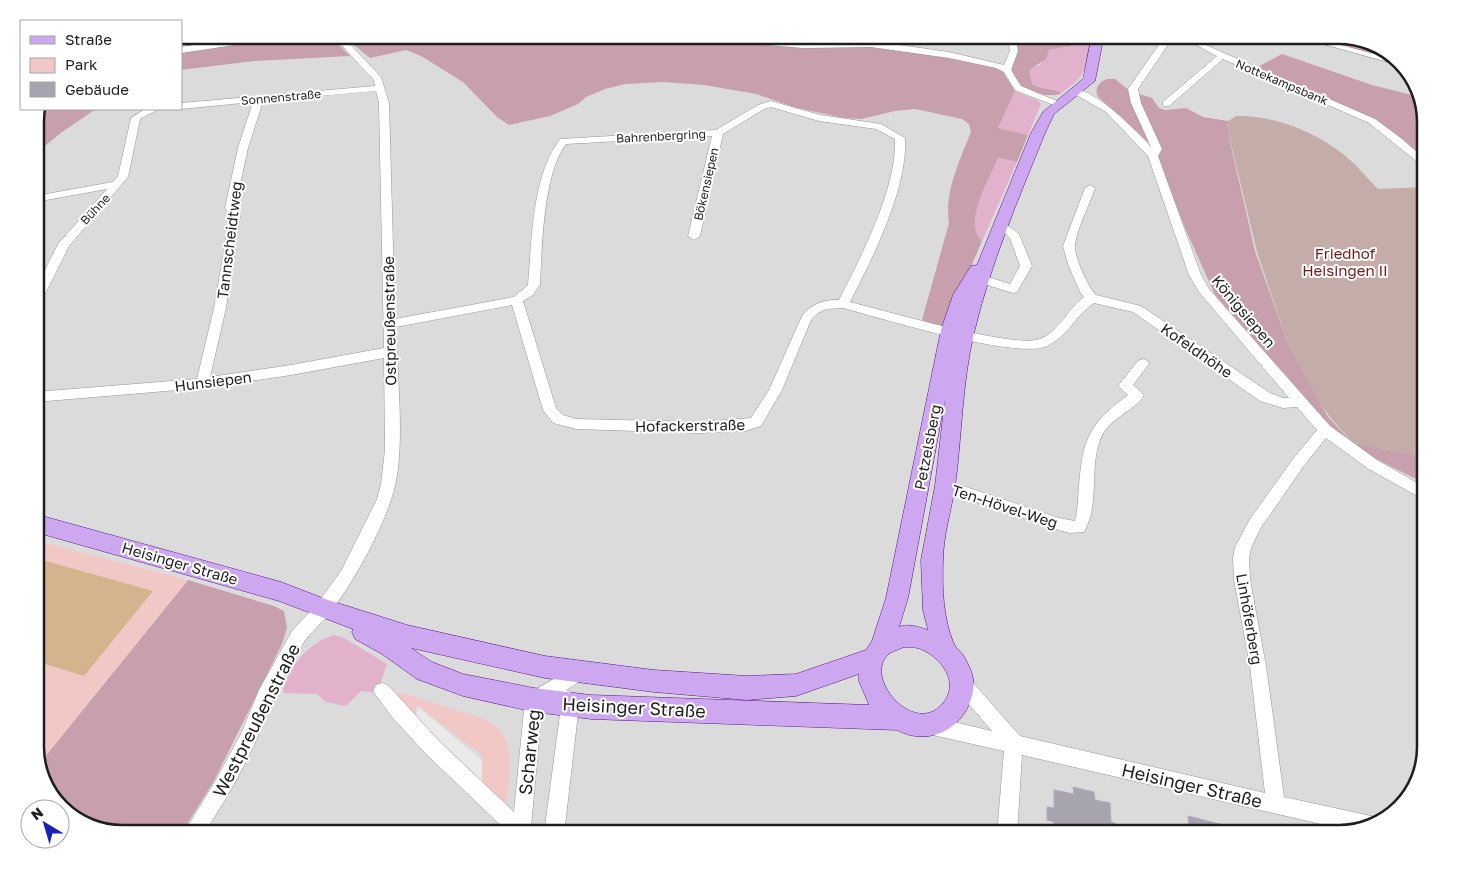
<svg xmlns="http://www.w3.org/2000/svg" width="1461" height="869" viewBox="0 0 1461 869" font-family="'Golos Text',sans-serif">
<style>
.residential{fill:#dbdbdc}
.grass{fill:#e2b1cc}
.forest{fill:#c89fad}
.cemetery{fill:#c4aca9}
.park{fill:#f2c8c7}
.pitch{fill:#d3b48d}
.parking{fill:#eaeaea}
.building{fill:#a8a4af;stroke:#b1a9bd}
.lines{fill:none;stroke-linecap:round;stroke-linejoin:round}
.minor-casing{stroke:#959595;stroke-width:1}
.major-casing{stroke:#581285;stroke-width:1}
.minor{fill:#fff;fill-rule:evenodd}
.major{fill:#cda8f0;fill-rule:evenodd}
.labels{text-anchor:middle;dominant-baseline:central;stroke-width:4;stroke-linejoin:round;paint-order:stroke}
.far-street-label{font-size:12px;fill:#1e1e1e;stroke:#fff}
.street-label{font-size:15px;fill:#1e1e1e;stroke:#fff}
.park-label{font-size:15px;fill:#6f1b19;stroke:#fff}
.near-street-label{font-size:18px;fill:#1e1e1e;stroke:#fff}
.rim{fill:none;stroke:#1e1e1e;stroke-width:2.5}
</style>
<rect width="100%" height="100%" fill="#eae5ee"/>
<path class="residential" d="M181 35H1293L1401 65 1414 78 1426 117V747L1414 791 1383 822 1339 834H181L214 781 282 644 284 612 274 606 188 580 35 540V117L39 109H181Z"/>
<path class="grass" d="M1063 35H1090C1086 69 1090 73 1060 94V92C1051 87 1041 90 1032 84L1028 70 1031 67 1040 65 1049 50 1067 47 1069 38Z
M1015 91 1037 100 1041 104 1028 135 998 128Z
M998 158 1017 162 982 241C962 223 990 177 998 158Z
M334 635 344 638 387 664 377 693 361 691 346 706 326 702 317 694 283 693C286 669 310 641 334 635Z"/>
<path class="forest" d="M302 35H329L350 56 254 61 181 70V53Z
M342 35H512L790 46H882L925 52 1001 69 1015 91 998 128 1028 135 1017 162 998 158C990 178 962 223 982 241L945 327 922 320 949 223C944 192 960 160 971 132L969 124 962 119 915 109 895 111 861 119 844 118 797 108 756 94 704 85 663 82 625 84 605 89 586 97 578 104 550 116 509 125 497 117 463 82 421 56 406 50 370 58Z
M1014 35H1063L1073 40 1071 46 1049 50 1046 59 1029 70 1032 84C1042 90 1051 88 1060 92V94C1044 98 1014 91 1012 70 1011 56 1020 53 1014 35Z
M1293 35H1325L1389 53 1400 64Z
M1282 54 1372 85 1420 97 1426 117V163L1380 124 1254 69Z
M1107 79H1115L1130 91 1152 98 1159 108 1165 110 1186 108 1203 117 1228 121 1230 142 1255 251 1287 341 1328 417 1350 440 1334 430 1273 363 1215 295 1185 228 1159 162 1149 143 1098 97C1094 88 1099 82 1107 79Z
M39 109H96L62 132 35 154V117Z
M1354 443 1426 457V484L1372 457Z
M188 580 274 606 284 611 287 628 282 644 214 781 181 834H122L78 822 47 791 39 764Z"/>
<path class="cemetery" d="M1236 116C1273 115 1314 131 1343 154 1356 164 1367 178 1378 189L1426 187V457L1353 443 1329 416 1319 401 1287 341 1257 252 1230 140 1228 121Z"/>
<path class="park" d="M35 540 188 580 39 764 35 752Z
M395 693H403L481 718C519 732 509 768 507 802L500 800 482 783V757L479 753 417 705 415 716 394 696Z"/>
<path class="pitch" d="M35 558 153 591 84 676 35 661Z"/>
<path class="parking" d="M418 707 482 760V781L416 717Z"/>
<path class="building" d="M1073 787 1094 792 1095 800 1110 803 1111 822 1115 823 1116 834H1054V822L1047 820V807L1054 808V790L1074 794Z
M1188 816 1223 825V834H1190Z"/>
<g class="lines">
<g class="minor-casing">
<path id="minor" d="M265 35H286L282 38 181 53V47Z
M332 35H341L381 77 389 103 395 319 514 297 528 285C532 239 532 176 560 139L716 130 758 105 771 101 820 115 881 124 905 138C908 188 873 257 850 302 883 310 1014 349 1040 339 1059 332 1068 308 1084 297L1080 292 1068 264 1063 246 1085 188 1090 185 1095 188C1089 206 1078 226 1075 244 1073 255 1088 287 1096 295L1141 306 1270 393 1283 398H1289L1199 292 1189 275 1148 156 1106 112 1071 92 1073 90C1094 87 1137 132 1151 147L1131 103 1128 89 1163 39 1172 35H1183L1375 119 1402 139 1426 160V169L1369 123 1223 59 1169 106H1163V102L1217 56C1204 50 1183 34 1169 43L1138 89 1141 103 1162 149 1158 156 1201 275 1209 289 1330 426 1377 460 1426 488V501L1367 468 1326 438 1303 467 1260 529 1251 548 1249 558 1250 580 1266 666 1284 797 1371 816 1378 819 1379 823 1351 831 1022 755 1017 834H997L1004 751 928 734 922 731 919 725 922 719 928 716 992 731 955 688 952 682 955 676 961 674 967 676 1020 736 1265 793 1250 666 1234 580 1233 558 1235 547 1250 519 1293 459 1317 430 1297 407 1283 408 1260 401 1133 312 1094 303C1076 315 1067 337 1047 346 1018 360 880 318 843 308L826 309 818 313 811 320 782 390 761 426 745 431 700 433 576 429 553 423 543 410 512 305 396 327C397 375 405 441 395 486 385 526 354 582 329 614 321 624 311 632 304 642 282 673 269 710 254 745 240 776 222 805 204 834H183L214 783 241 734 259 690 292 631 317 604 341 571 377 499 381 484 385 450 384 358 291 375 202 388 35 402V392L197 379 214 308 230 216 225 208 238 148 253 102 181 109V103L375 86 374 80ZM376 91 379 103 384 348 291 365 210 377 226 308 240 216 235 208 248 148 263 101ZM771 107 819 121 876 129 895 139C897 188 861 257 839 300 824 299 811 304 802 316L769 390 751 418 700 422 576 419 563 415 556 408 523 301 533 295 540 285C542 246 543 175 566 144L712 136 688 236 694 240 700 236 723 134 764 109Z
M560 35H721L803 42 871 41 949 52 1004 65 1010 51 1007 35H1015L1018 51 1011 70 1021 86 1064 104 1062 106H1056L1015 90 1004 72 996 68 949 58 871 47 803 48 721 41 564 38Z
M1291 35H1304L1396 60 1402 66Z
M145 109H159L140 119 128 177 69 246 41 302 35 306V290L58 244 107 189 35 202V196L113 182 118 176 131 118Z
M1000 220 1019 234 1032 266 1017 292 1013 293 978 282 976 279 982 275 1010 284 1020 266 1010 238 995 223Z
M1143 359 1148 361 1149 364 1133 385 1144 395C1135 411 1108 418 1100 440 1089 469 1100 504 1084 532L1070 533 1059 530 940 490 938 486 940 482 945 480 1059 518 1075 521C1078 510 1078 497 1079 486 1083 438 1089 424 1128 395L1118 386 1138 361Z
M579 664 585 666 587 672 585 678 563 692 566 690 572 693 579 705 564 834H544L561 707 557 699 559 694 542 705 531 827 534 834H510L426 754 392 717 373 691 376 685 382 683 388 685 439 741 514 812 525 700 528 694Z"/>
</g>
<g class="major-casing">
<path id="major" d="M1092 35H1104L1095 81 1054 114 1045 133C1018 200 991 262 974 333 962 383 962 435 955 487 951 511 943 537 943 561 942 588 943 619 954 644 956 648 960 651 963 655 969 665 976 679 973 691 967 727 930 748 897 730L591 719 534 712 463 696 417 679 382 654 355 639 352 632 353 629 279 601 35 532V514L281 582 325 599 407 625 545 656 654 670 747 676 796 674 866 650 872 641 886 598 941 330 953 295 971 266 977 265 1031 133 1043 112 1083 79ZM945 399 935 486 921 560 923 610 928 630C919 627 908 623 899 627L908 598ZM904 647C911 647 917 647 923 650 942 659 959 682 944 702 915 740 860 675 890 653 894 651 900 649 904 647ZM411 648 545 678 654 692 747 700 796 696 859 674V681L869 705 591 695 534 688 463 674 432 662Z"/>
</g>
<use href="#minor" class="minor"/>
<use href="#major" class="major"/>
</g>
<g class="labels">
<g class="far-street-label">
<text transform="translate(1282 82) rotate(23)">Nottekampsbank</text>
<text transform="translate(281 97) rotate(-5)">Sonnenstraße</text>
<text transform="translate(661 136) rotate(-3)">Bahrenbergring</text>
<text transform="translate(706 184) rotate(-77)">Bökensiepen</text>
<text transform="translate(95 209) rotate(-47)">Bühne</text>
</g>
<g class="street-label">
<text transform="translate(229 240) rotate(-83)">Tannscheidtweg</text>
<text transform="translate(1244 311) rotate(50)">Königsiepen</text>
<text transform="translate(389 321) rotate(-91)">Ostpreußenstraße</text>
<text transform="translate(1197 350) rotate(35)">Kofeldhöhe</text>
<text transform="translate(213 381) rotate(-7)">Hunsiepen</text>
<text transform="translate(690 425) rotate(-1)">Hofackerstraße</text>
<text transform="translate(927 447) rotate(-79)">Petzelsberg</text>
<text transform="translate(1005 506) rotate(18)">Ten-Hövel-Weg</text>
<text transform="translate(180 563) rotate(16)">Heisinger Straße</text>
<text transform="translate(1250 619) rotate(80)">Linhöferberg</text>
</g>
<g class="park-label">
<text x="1345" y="253">Friedhof<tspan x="1345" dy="17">Heisingen II</tspan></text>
</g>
<g class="near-street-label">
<text transform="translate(634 707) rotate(3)">Heisinger Straße</text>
<text transform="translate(256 720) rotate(-63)">Westpreußenstraße</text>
<text transform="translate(529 752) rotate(-84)">Scharweg</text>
<text transform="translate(1192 785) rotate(13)">Heisinger Straße</text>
</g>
</g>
<path d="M0 0H1461V869H0ZM122 44H1339A78 78 0 0 1 1417 122V747A78 78 0 0 1 1339 825H122A78 78 0 0 1 44 747V122A78 78 0 0 1 122 44Z" fill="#fff" fill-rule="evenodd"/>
<path class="rim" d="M122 44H1339A78 78 0 0 1 1417 122V747A78 78 0 0 1 1339 825H122A78 78 0 0 1 44 747V122A78 78 0 0 1 122 44Z"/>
<rect x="20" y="20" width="162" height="90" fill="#ffffff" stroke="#a5a5a5"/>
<rect x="30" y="36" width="25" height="8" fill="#cda8f0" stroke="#a5a5a5"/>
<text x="65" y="45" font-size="15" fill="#1e1e1e">Straße</text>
<rect x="30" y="58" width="25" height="15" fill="#f2c8c7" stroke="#a5a5a5"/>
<text x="65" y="70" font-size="15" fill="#1e1e1e">Park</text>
<rect x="30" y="82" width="25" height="15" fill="#a8a4af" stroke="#a5a5a5"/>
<text x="65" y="95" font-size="15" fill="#1e1e1e">Gebäude</text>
<g transform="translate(45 824) rotate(322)"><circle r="24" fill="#ffffff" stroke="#a5a5a5"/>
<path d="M0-4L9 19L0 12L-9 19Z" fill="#1922b3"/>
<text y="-8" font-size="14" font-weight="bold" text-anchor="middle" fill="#1e1e1e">N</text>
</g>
</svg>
